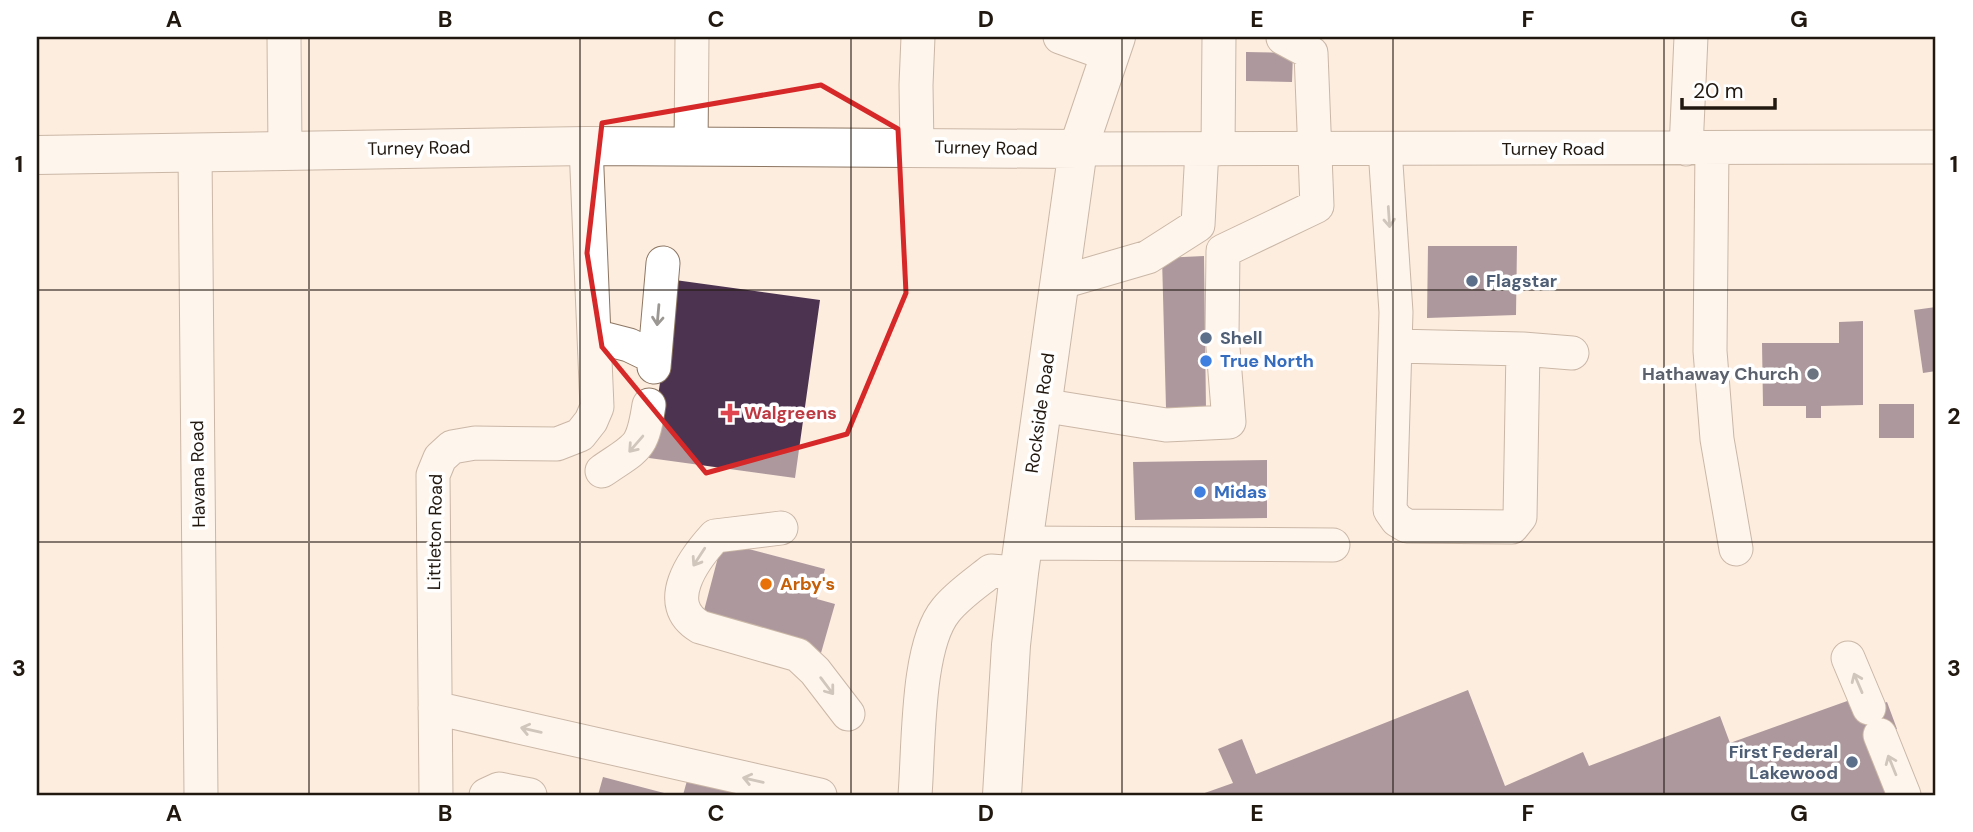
<svg xmlns="http://www.w3.org/2000/svg" width="1973" height="832" viewBox="0 0 1973 832" font-family="'DM Sans',sans-serif">
<style>
.building{fill:#4c334f}
.lines{fill:none;stroke-linecap:round;stroke-linejoin:round}
.minor-casing{stroke:#8d7662;stroke-width:35}
.major-casing{stroke:#8d7662;stroke-width:40}
.minor{stroke:#fff;stroke-width:33}
.major{stroke:#fff;stroke-width:38}
.oneway{stroke:#9b9793}
.marked{fill:none;stroke:#d62828;stroke-width:5;stroke-linejoin:round}
.grid{fill:none;stroke:#211810;stroke-width:2;stroke-opacity:0.55}
.service-dot{fill:#5c6f8a;stroke:#fff;stroke-width:2.5}
.shop-dot{fill:#3f7fe0;stroke:#fff;stroke-width:2.5}
.worship-dot{fill:#6b7280;stroke:#fff;stroke-width:2.5}
.health-dot{fill:#e0444e;stroke:#fff;stroke-width:2.5}
.food-dot{fill:#e8710a;stroke:#fff;stroke-width:2.5}
.labels{text-anchor:middle;dominant-baseline:central;stroke-width:7;stroke-linejoin:round;paint-order:stroke}
.street-label{font-size:18px;fill:#211810;stroke:#fff}
.service-label{font-size:18px;font-weight:bold;fill:#4e5e75;stroke:#fff;text-anchor:start}
.shop-label{font-size:18px;font-weight:bold;fill:#366cbe;stroke:#fff;text-anchor:start}
.worship-label{font-size:18px;font-weight:bold;fill:#5b616d;stroke:#fff;text-anchor:end}
.health-label{font-size:18px;font-weight:bold;fill:#be3a42;stroke:#fff;text-anchor:start}
.food-label{font-size:18px;font-weight:bold;fill:#c56008;stroke:#fff;text-anchor:start}
.neatline{fill:none;stroke:#211810;stroke-width:2.5}
.grid-label{font-size:23px;text-anchor:middle;font-weight:bold;fill:#211810}
</style>
<rect width="100%" height="100%" fill="#fdeddf"/>
<path class="building" d="M1246 52 1293 53 1292 82 1246 81Z
M1428 246H1517L1516 315 1427 318Z
M1204 256 1206 409 1166 408 1162 258Z
M675 280 820 300 795 478 649 458Z
M1936 307V371L1923 373 1914 310Z
M1863 321V405L1821 406V418H1806V406H1763L1762 343H1839V322Z
M1879 404H1914V438H1879Z
M1267 460V518L1135 520 1133 462Z
M722 542 825 569 817 599 835 604 821 653 701 622Z
M1468 690 1505 786 1583 752 1589 766 1720 716 1730 743 1850 700 1855 712 1887 702 1897 729 1866 740 1886 795H1199L1233 783 1218 749 1242 739 1256 774Z
M603 777 668 794V795H598Z
M688 777 754 795H683Z"/>
<g class="lines">
<g class="minor-casing">
<path id="minor" d="M284 37 285 150
M1060 37 1110 55
M691 147 692 37
M917 148 916 85 918 37
M1712 148 1710 351 1717 439 1736 549
M1078 149 1936 147
M1218 149 1219 37
M1385 149 1396 312 1390 510 1397 520 1407 526 1512 527 1520 517 1523 349 1572 353
M1686 149 1691 37
M195 153 201 795
M1059 283 1148 257 1198 225 1202 149
M594 336 629 345 654 357
M1395 346 1523 349
M654 367 663 263
M1041 405 1166 425 1229 422 1222 335 1223 251 1317 206 1311 53 1283 38
M602 471C638 446 642 450 649 405
M781 528 715 536C693 560 661 604 700 627L798 655 815 671 848 714
M1022 543 1333 545
M1848 658 1869 708
M435 708 820 795
M1880 735 1904 795
M436 795 433 475 440 458 452 447 475 443 557 444 580 435 591 421 597 407 586 146
M486 795 499 789 530 795
M915 795C919 747 916 646 946 610 958 595 976 583 991 571L1019 573"/>
</g>
<g class="major-casing">
<path id="major" d="M37 155 586 146 1078 149
M1002 795 1011 645 1019 573 1078 149 1116 37"/>
</g>
<use href="#minor" class="minor"/>
<use href="#major" class="major"/>
</g>
<defs><path id="oneway-shaft" d="M-6 0H5M1.5-3L5.5 0L1.5 3" fill="none" stroke-width="1.6" stroke-linecap="round" stroke-linejoin="round" transform="scale(1.75)"/></defs>
<g class="oneway">
<use href="#oneway-shaft" transform="translate(1389 217) rotate(86)"/>
<use href="#oneway-shaft" transform="translate(658 315) rotate(95)"/>
<use href="#oneway-shaft" transform="translate(636 444) rotate(131)"/>
<use href="#oneway-shaft" transform="translate(699 557) rotate(123)"/>
<use href="#oneway-shaft" transform="translate(1858 683) rotate(-113)"/>
<use href="#oneway-shaft" transform="translate(827 686) rotate(53)"/>
<use href="#oneway-shaft" transform="translate(531 730) rotate(-167)"/>
<use href="#oneway-shaft" transform="translate(1892 765) rotate(-112)"/>
<use href="#oneway-shaft" transform="translate(753 780) rotate(-167)"/>
</g>
<path d="M0 0H1973V832H0ZM821 85 898 129 906 293 847 434 706 473 602 347 587 253 602 123Z" fill="#fdeddf" fill-opacity=".55" fill-rule="evenodd"/>
<path class="marked" d="M821 85 898 129 906 293 847 434 706 473 602 347 587 253 602 123Z"/>
<path class="grid" d="M309 37V795M580 37V795M851 37V795M1122 37V795M1393 37V795M1664 37V795M37 290H1936M37 542H1936"/>
<g class="service-dot">
<circle cx="1472" cy="281" r="7"/>
<circle cx="1206" cy="338" r="7"/>
<circle cx="1852" cy="762" r="7"/>
</g>
<g class="shop-dot">
<circle cx="1206" cy="361" r="7"/>
<circle cx="1200" cy="492" r="7"/>
</g>
<circle class="worship-dot" cx="1813" cy="374" r="7"/>
<path class="health-dot" d="M726.5 402.5h7v7h7v7h-7v7h-7v-7h-7v-7h7z"/>
<circle class="food-dot" cx="766" cy="584" r="7"/>
<g class="labels">
<g class="street-label">
<text transform="translate(419 148) rotate(-1)">Turney Road</text>
<text transform="translate(986 148) rotate(1)">Turney Road</text>
<text x="1553" y="149">Turney Road</text>
<text transform="translate(1040 413) rotate(-82)">Rockside Road</text>
<text transform="translate(198 474) rotate(-91)">Havana Road</text>
<text transform="translate(435 532) rotate(-89)">Littleton Road</text>
</g>
<g class="service-label">
<text x="1486" y="281">Flagstar</text>
<text x="1220" y="338">Shell</text>
<text x="1838" y="752" text-anchor="end">First Federal<tspan x="1838" dy="21">Lakewood</tspan></text>
</g>
<g class="shop-label">
<text x="1220" y="361">True North</text>
<text x="1214" y="492">Midas</text>
</g>
<g class="worship-label">
<text x="1799" y="374">Hathaway Church</text>
</g>
<g class="health-label">
<text x="744" y="413">Walgreens</text>
</g>
<g class="food-label">
<text x="780" y="584">Arby's</text>
</g>
</g>
<rect width="1973" height="832" fill="none" stroke="#ffffff" stroke-width="77"/>
<path d="M1682 98v10h93v-10" fill="none" stroke="#211810" stroke-width="3.5"/>
<text x="1693" y="98" font-size="21" fill="#211810" stroke="#ffffff" stroke-width="5" paint-order="stroke">20 m</text>
<rect x="38" y="38" width="1896" height="756" class="neatline"/>
<g class="grid-label">
<text x="174" y="27">A</text>
<text x="445" y="27">B</text>
<text x="716" y="27">C</text>
<text x="986" y="27">D</text>
<text x="1257" y="27">E</text>
<text x="1528" y="27">F</text>
<text x="1799" y="27">G</text>
<text x="19" y="172">1</text>
<text x="1954" y="172">1</text>
<text x="19" y="424">2</text>
<text x="1954" y="424">2</text>
<text x="19" y="676">3</text>
<text x="1954" y="676">3</text>
<text x="174" y="821">A</text>
<text x="445" y="821">B</text>
<text x="716" y="821">C</text>
<text x="986" y="821">D</text>
<text x="1257" y="821">E</text>
<text x="1528" y="821">F</text>
<text x="1799" y="821">G</text>
</g>
</svg>
